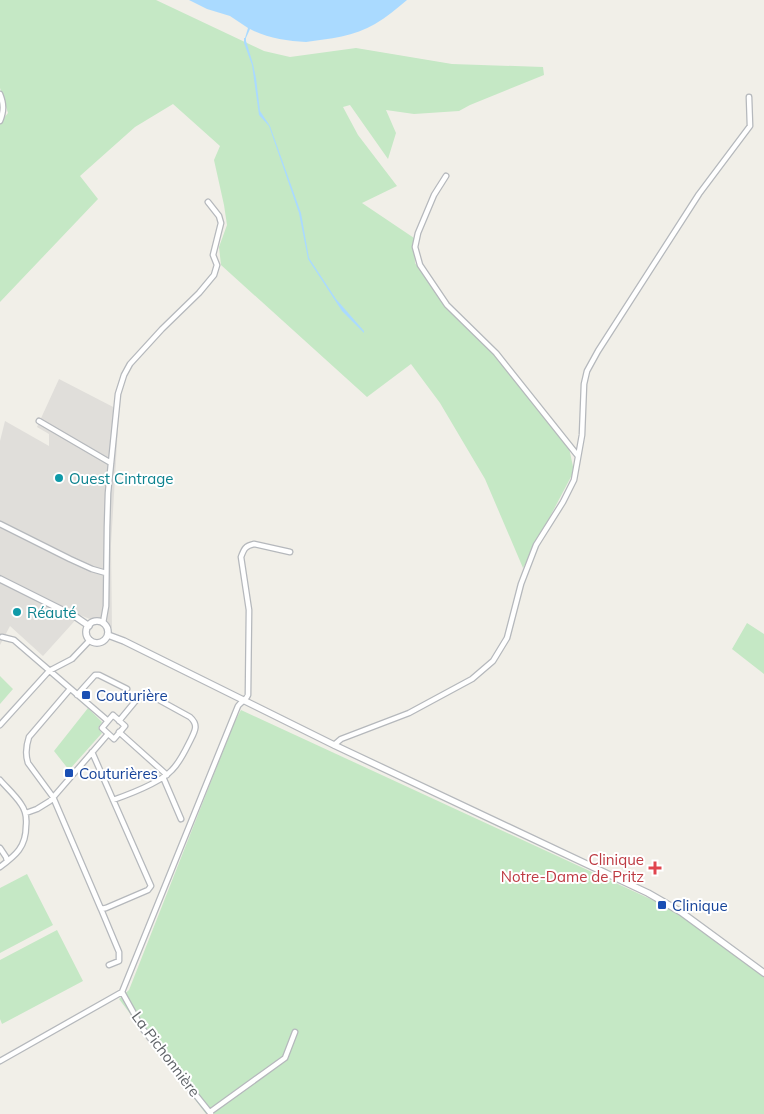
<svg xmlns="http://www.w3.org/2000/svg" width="764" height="1114" viewBox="0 0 764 1114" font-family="Mulish,sans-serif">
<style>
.industrial{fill:#e0deda}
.green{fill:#c5e8c5}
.water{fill:#aadaff}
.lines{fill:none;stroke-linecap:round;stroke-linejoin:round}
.minor-casing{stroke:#b5b8bc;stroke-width:7}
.tertiary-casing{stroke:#b5b8bc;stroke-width:8}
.minor{stroke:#fff;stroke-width:4.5}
.tertiary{stroke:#fff;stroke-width:5.5}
.culture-dot{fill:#0f9aa8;stroke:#fff;stroke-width:2}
.transit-dot{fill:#1a4fb4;stroke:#fff;stroke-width:2}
.health-dot{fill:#e0444e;stroke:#fff;stroke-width:2}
.labels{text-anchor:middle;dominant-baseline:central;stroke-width:4;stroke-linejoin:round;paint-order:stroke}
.culture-label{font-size:15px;fill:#0d838f;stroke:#fff;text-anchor:start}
.transit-label{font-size:15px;fill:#164399;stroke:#fff;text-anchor:start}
.health-label{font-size:15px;fill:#be3a42;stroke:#fff;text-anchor:end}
.street-label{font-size:15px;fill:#5f6368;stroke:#fff}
</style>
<rect width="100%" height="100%" fill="#f1efe8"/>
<path class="industrial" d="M59 379 119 410 111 545 112 628 80 615 43 656 10 626 0 645V441L5 421 49 446V434L37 427Z"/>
<path class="green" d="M0 0H156L264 51 290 57 356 48 452 64 543 67 544 75 470 105 459 111 414 114 386 110 396 133 388 159 350 105 343 107 358 135 397 186 362 203 414 238 415 263 445 304 503 364 569 448 574 471 523 568 485 479 440 403 411 364 367 397 221 265 219 247 227 225 224 205 214 160 220 146 173 104 135 127 80 176 98 199 0 302V123L8 113 0 88Z
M747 623 764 634V674L732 649Z
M0 676 13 689 0 704Z
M88 708 102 722 98 728 102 733 69 770 54 751Z
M241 710 672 909 764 975V1114H206L119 999 129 990 234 723Z
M27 874 53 925 0 953V888Z
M57 930 83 981 2 1024 0 1019V960Z"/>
<path class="water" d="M189 0H407C397 8 387 17 375 24 355 36 329 39 306 42 287 41 267 38 250 29L246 38V41L253 64 256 78 260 111 270 126 301 213 309 258 336 299 364 331V333L342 311 308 259 299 213 269 126 259 115 252 65 244 43V38H245L248 28 230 16 207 9Z"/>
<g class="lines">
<g class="minor-casing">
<path id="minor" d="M0 94C4 104 4 111 0 121
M446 176 434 195 418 233 415 247 420 265 447 305 496 353 578 456
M39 421 111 463
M0 524 70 559 92 569 106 573
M103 623 106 606 107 527 108 493 118 394 124 375 130 364 162 329 199 293 214 275 217 265 213 255 221 223 219 216 208 202
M2 637 14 640 108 721
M70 689 29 737C26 746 25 754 28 763L53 797 101 909 106 908 148 890 151 886 92 752
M77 695 95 675H99L127 689
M113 715 125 726 114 739 102 728Z
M0 725 49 671 72 659 90 640
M119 732 167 775
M334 745 341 739 409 713 472 679 493 661 507 638 521 584 536 545 563 502 574 480 582 435 584 384 587 371 598 351 699 194 750 126 749 97
M163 777 181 819
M0 780C7 788 15 795 21 804 26 811 27 817 26 826 26 847 16 855 0 867
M113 800C130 794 160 783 172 770 180 762 185 751 190 741 195 731 199 725 190 717L150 695 145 694 138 698 119 721
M26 813 37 809 50 801 108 734
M0 848 6 857 7 861
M101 909 119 952V961L109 965
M122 992 238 706C241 702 246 700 248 695L249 610 241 557C244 549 245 546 254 544L290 552
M122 992 142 1028 211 1114
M0 1061 122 992
M210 1112 285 1058 295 1032"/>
</g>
<g class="tertiary-casing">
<path id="tertiary" d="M0 579 76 617 89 626
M86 632a11 11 0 1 1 22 0a11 11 0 1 1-22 0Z
M108 635 124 641 334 745 648 893 681 912 764 973"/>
</g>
<use href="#minor" class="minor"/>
<use href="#tertiary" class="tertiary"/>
</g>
<g class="culture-dot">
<circle cx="59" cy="478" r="5"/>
<circle cx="17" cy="612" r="5"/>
</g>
<g class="transit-dot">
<rect x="81" y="690" width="10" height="10" rx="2.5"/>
<rect x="64" y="768" width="10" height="10" rx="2.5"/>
<rect x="657" y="900" width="10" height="10" rx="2.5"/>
</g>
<path class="health-dot" d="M652.5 860.5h5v5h5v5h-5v5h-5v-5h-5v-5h5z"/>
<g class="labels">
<g class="culture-label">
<text x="69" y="478">Ouest Cintrage</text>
<text x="27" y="612">Réauté</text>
</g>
<g class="transit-label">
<text x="96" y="695">Couturière</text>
<text x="79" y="773">Couturières</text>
<text x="672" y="905">Clinique</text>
</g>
<g class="health-label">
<text x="644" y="859">Clinique<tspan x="644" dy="17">Notre-Dame de Pritz</tspan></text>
</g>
<g class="street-label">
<text transform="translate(166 1054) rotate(53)">La Pichonnière</text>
</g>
</g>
</svg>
